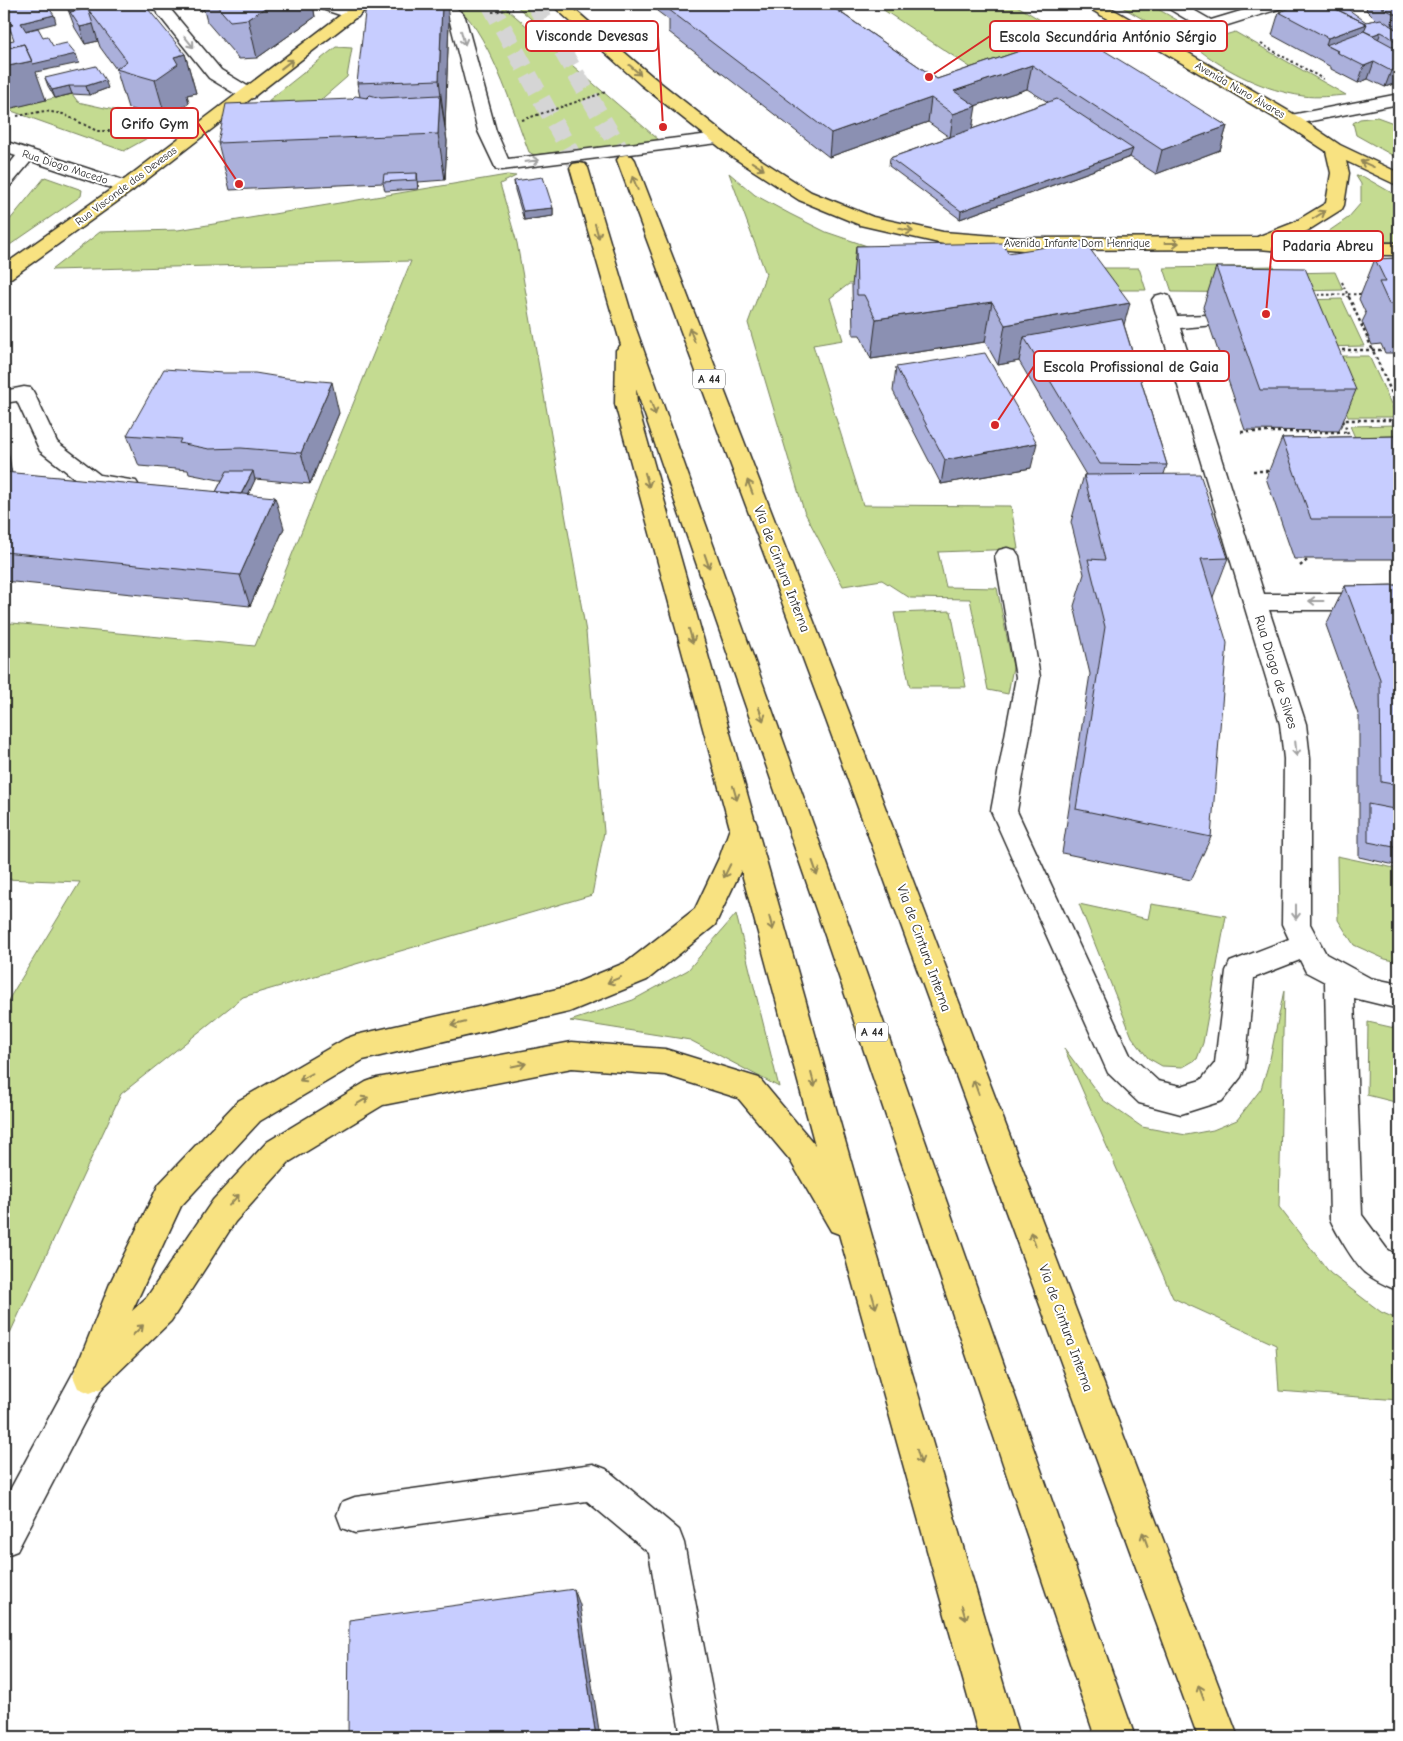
<svg xmlns="http://www.w3.org/2000/svg" width="1403" height="1741" viewBox="0 0 1403 1741" font-family="'Comic Neue',sans-serif">
<style>
.green{fill:#c4db91;stroke:#78835e}
.lines{fill:none;stroke-linecap:round;stroke-linejoin:round}
.highway-tunnel{stroke:#d5d5d5;stroke-width:18;stroke-dasharray:18 9;stroke-linecap:butt}
.minor-casing{stroke:#2b2b2b;stroke-width:3}
.major-casing{stroke:#2b2b2b;stroke-width:3}
.highway-casing{stroke:#2b2b2b;stroke-width:3}
.path-far1{stroke:#2b2b2b;stroke-width:2;stroke-dasharray:2.5 2.5;stroke-linecap:butt}
.path{stroke:#2b2b2b;stroke-width:2.5;stroke-dasharray:3 3;stroke-linecap:butt}
.minor{fill:#fff;fill-rule:evenodd}
.major{fill:#f8e281;fill-rule:evenodd}
.highway{fill:#f8e281;fill-rule:evenodd}
.wall{fill:#abb0db;stroke:#2b2b2b;fill-rule:evenodd}
.shaded-wall{fill:#8b90b2;stroke:#2b2b2b}
.building{fill:#c7cdff;stroke:#2b2b2b}
.oneway{stroke:#a0a0a0}
.oneway2{stroke:#928656}
.labels{text-anchor:middle;dominant-baseline:central;stroke-width:4;stroke-linejoin:round;paint-order:stroke}
.far-street-label{font-size:11px;fill:#2b2b2b;stroke:#fff}
.shield{fill:#fff;stroke:#6b6b6b;stroke-width:1}
.shield-label{font-size:12px;font-weight:bold;fill:#2b2b2b}
.street-label{font-size:14px;fill:#2b2b2b;stroke:#fff}
.leader{fill:none;stroke:#d62828;stroke-width:2}
.callout-dot{fill:#d62828;stroke:#fff;stroke-width:2}
.callout{fill:#fff;stroke:#d62828;stroke-width:2}
.callout-label{font-size:15px;text-anchor:middle;font-weight:bold;fill:#2b2b2b}
</style>
<rect width="100%" height="100%" fill="#fff"/>
<filter id="ink" filterUnits="userSpaceOnUse"><feTurbulence type="fractalNoise" baseFrequency=".02" numOctaves="2"/><feDisplacementMap in="SourceGraphic" scale="10" xChannelSelector="R" yChannelSelector="G"/><feConvolveMatrix kernelMatrix="1 2 1 2 8 2 1 2 1" color-interpolation-filters="sRGB"/></filter>
<g filter="url(#ink)">
<path class="green" d="M452 4H501L659 140 534 155 529 152C515 116 486 22 452 4Z
M514 4H538L545 10 538 25Z
M889 4H1014L1078 43 982 75 879 7Z
M1117 4H1149L1177 20 1179 26 1172 30 1158 28Z
M1235 32 1346 95C1332 96 1317 98 1303 96 1264 90 1230 73 1199 50L1198 43Z
M336 47 352 48 347 77 309 110 268 101Z
M72 94 78 102 177 124 162 130 124 151 6 109Z
M1377 117 1399 125V159L1356 135 1353 123 1360 119Z
M729 173 755 195 790 214 826 232 873 248 1102 268H1139L1146 290H1110L1106 279 849 284 830 298 843 340 813 345 863 505 1011 506 1018 549 938 552 946 587 997 588 1013 667 1008 694 988 690 970 599 910 598 882 580 843 586 804 511 748 323 766 274Z
M507 175 516 176 500 184 517 243 586 632 604 832 592 895 243 997 121 1094 4 1346V1007L80 882 4 879V626L12 623 255 646 411 261 51 270 100 232 178 230Z
M1356 176 1364 177 1399 197V242H1313L1348 218 1361 203V184Z
M45 177 82 190 81 196 4 249V227Z
M1274 266 1285 293 1172 292 1164 268Z
M1335 272 1343 290 1296 291 1288 273Z
M1342 299 1364 346 1320 347 1300 300Z
M1322 356H1369L1397 417H1348Z
M1397 425 1399 430V471L1370 472 1350 426Z
M951 611 966 687H910L894 613Z
M1337 856 1399 869V962L1385 959 1354 945 1338 920Z
M1079 904 1148 919 1151 904 1226 916 1203 1043 1197 1059 1183 1067 1162 1066 1148 1058 1132 1037Z
M736 914 779 1087 690 1040 570 1021 633 1000 688 970Z
M1284 990 1279 1207 1330 1273 1381 1312 1399 1320V1400L1279 1391 1276 1345 1173 1298 1064 1048 1103 1100 1142 1127 1186 1135 1213 1130 1237 1120 1261 1089 1270 1059Z
M1368 1022 1399 1029V1103L1367 1095Z"/>
<g class="lines">
<path class="highway-tunnel" d="M490 4 579 168
M535 4 626 160"/>
<g class="minor-casing">
<path id="minor" d="M150 4H166L221 70 254 90 256 94 254 98H242L209 78Z
M314 4C327 3 352 2 360 14L358 17 352 19 316 7Z
M427 4C443 3 455 3 465 17L496 131 508 159 718 133 724 134 727 138 724 142 718 143 502 170 496 169 478 131 449 18C443 12 432 11 427 4Z
M1164 4H1183L1211 20 1264 4H1287L1285 7 1158 47 1152 45 1150 42 1152 39 1196 25 1166 7Z
M1399 94V104L1291 125 1285 124 1282 120 1285 116 1291 115Z
M4 141 132 183 135 187 132 191 126 192 120 191 31 161 10 186 4 187V171L16 156 4 152Z
M1162 294 1169 296 1177 316 1208 315 1215 317 1218 321 1215 325 1180 328 1264 594H1399V610H1269L1306 724 1310 759V924L1326 954 1370 978 1399 984V1009L1354 998 1362 1215 1387 1249 1399 1257V1291C1387 1286 1374 1280 1364 1272 1354 1263 1336 1232 1330 1219L1325 982 1306 972 1300 960 1254 978 1245 1068 1241 1077 1222 1101 1181 1114 1139 1103 1108 1073 991 811 1016 677 995 556 999 550 1007 548 1015 550 1019 556 1040 677 1017 811 1130 1055 1158 1081 1181 1086 1201 1080 1215 1063 1226 971 1230 962 1289 939 1282 924 1284 759 1280 724 1152 300 1155 296Z
M24 387 31 388 34 393 57 442 100 475 136 481 139 486 136 491 128 493 86 487 40 451 17 401 4 403V391Z
M90 1359 102 1364 107 1376 102 1388 17 1551 4 1556V1501L78 1364Z
M593 1464 606 1469 679 1530 684 1543 721 1737H681L649 1553 587 1501 355 1533 342 1528 337 1515 342 1502 355 1497Z"/>
</g>
<g class="major-casing">
<path id="major" d="M355 4H373L132 191 11 278 4 280V265L120 183Z
M551 4H568L652 76 743 148 811 192 873 217 943 232 1022 238 1257 237 1293 223 1326 203 1331 173 1326 151 1285 124 1087 7 1085 4H1104L1297 116 1340 145 1399 173V186L1346 161 1349 173 1344 205 1342 209 1307 231 1284 240 1326 243H1399V255H1326L1259 249 1022 250 943 244 860 225 799 200 731 156 640 84Z"/>
</g>
<g class="highway-casing">
<path id="highway" d="M626 155 632 156 635 160 852 720 1238 1737H1198L826 720 617 160 620 156Z
M579 163 585 164 588 168 636 329 858 950 1135 1737H1095L830 950 636 389 637 404 754 818 757 825V828L877 1254 1019 1737H979L839 1234 831 1231 790 1160 738 1098 665 1075 572 1068 383 1105 289 1162 235 1222 171 1321 102 1388 90 1393 78 1388 73 1376 111 1281 159 1184 238 1101 345 1039 356 1035 566 987 627 962 695 909 720 856 730 828 615 404 616 350 621 345 570 168 573 164ZM741 870 815 1145 759 1078 665 1049 572 1042 377 1078 366 1082 267 1142 213 1200 147 1297 132 1311 181 1206 260 1121 363 1060 569 1012 647 980 715 925Z"/>
</g>
<path class="path-far1" d="M492 12 513 9
M1261 44 1323 79
M17 116 45 111 63 114 97 131H141
M522 120 606 92
M1342 282 1349 298
M1313 295 1364 294"/>
<path class="path" d="M1349 297 1399 409
M1336 350H1388
M1392 394H1399
M1342 417 1343 420H1399
M1343 420 1350 439
M1241 432H1347
M1253 471H1272
M1300 566 1311 557"/>
<use href="#minor" class="minor"/>
<use href="#major" class="major"/>
<use href="#highway" class="highway"/>
</g>
<path class="wall" d="M79 4 185 54 196 93 187 95 189 103 166 119 128 108 116 69 100 47 98 41 85 44 75 28 67 7Z
M195 4H313L315 17 257 58 239 59 207 22 204 10 201 11Z
M656 4H865L840 12 937 79 1070 34 1227 126 1220 150 1156 174 1130 157 960 219 889 166 890 158 949 137 928 122 829 157 669 32V20L657 11ZM1027 89 1048 102 972 129 975 106Z
M1368 4H1399V82L1385 87 1368 79 1358 83 1331 69V67L1272 35 1279 12 1338 10 1366 22 1376 20 1366 10Z
M449 22 445 126 447 141 445 180 418 182V189L385 191 383 183 230 190 218 143 360 97 357 83Z
M45 78 108 88 89 95 72 94 55 98 48 86Z
M514 181 553 208V216L524 220 515 190Z
M856 246 1008 253 1124 325 1167 465 1164 474 1228 558 1213 597 1211 837 1191 880 1062 853 1090 674 1074 606 1084 574 1071 522 1084 475H1086L1019 361 998 365 985 342 871 359 860 335H853L852 286Z
M1399 258V353H1385L1381 344 1372 345 1362 322 1366 314 1359 299 1375 259Z
M1216 267 1356 390 1339 431 1245 430 1203 307Z
M896 367 1031 468 941 484 893 391Z
M339 413 310 484 255 479 248 495 284 528 250 606 4 581V425L11 473 216 492 222 480H219L189 474 188 470 139 466 127 435Z
M1399 436V559H1294L1266 478 1282 438Z
M1399 585V866L1359 857V717L1326 625 1345 586Z"/>
<path class="shaded-wall" d="M200 4H202L204 10 201 11Z
M271 4H313L315 17 257 58 248 19Z
M442 4H447L449 22 445 126 439 80Z
M830 4H865L830 15Z
M1395 14H1399V29L1389 31Z
M54 15 56 23 24 31 21 23Z
M11 23 14 31 4 33V24Z
M93 24 98 41 85 44 80 27Z
M1367 24 1358 47 1338 51 1326 45 1328 38Z
M1381 32 1378 40 1373 35Z
M76 54 79 63 36 72 46 100 4 110V67L32 61Z
M185 54 196 93 187 95 189 103 166 119 155 80 174 57Z
M1374 62 1368 79 1358 83 1364 66Z
M1032 65 1027 89 953 113 954 91Z
M1399 68V82L1385 87 1391 71Z
M105 80 108 88 89 95 86 86Z
M69 86 72 94 55 98 52 90Z
M440 95 447 141 445 180 438 134Z
M931 98 928 122 829 157 831 133Z
M976 106 972 130 950 138 953 114Z
M1227 126 1220 150 1156 174 1162 150Z
M1133 149 1130 157 960 219 961 211Z
M417 173 418 182V189L417 180Z
M553 208V216L524 220 523 211Z
M992 302 985 342 871 359 876 319Z
M1130 303 1119 343 1024 337 1019 361 998 365 1005 325Z
M332 382 339 413 310 484 301 453Z
M4 425 13 480 4 482Z
M1037 443 1031 468 941 484 945 460Z
M253 471 255 480 234 524 231 515Z
M275 497 284 528 250 606 240 575Z
M574 1589 580 1605 600 1737H596Z"/>
<path class="building" d="M4 4H46L54 15 21 23 26 31 38 28 43 37 47 36 53 46 67 43 76 54 33 64 24 44 4 49V42L14 40 9 26 13 25 11 23 4 24Z
M79 4H105L70 12 67 7Z
M105 4H109L88 9 93 24 80 27 70 12Z
M109 4H144L185 54 174 57 178 64 155 80 116 69 127 61 88 9Z
M215 4H271L248 19 230 21Z
M366 4H442L439 80 357 83Z
M677 4H828L937 79 1070 34 1082 41 1087 40 1227 126 1162 150 1032 65 954 91 976 106 953 114 931 98 831 133 668 9 679 6Z
M1302 4H1325L1367 24 1328 38 1279 12Z
M1381 4H1399V14H1395L1382 8H1385Z
M1345 7 1366 22 1381 19 1395 29 1399 28V44L1387 35 1381 32 1373 35 1364 31 1367 24 1338 10Z
M1364 31 1399 50V68L1391 71 1374 62 1364 66 1336 52 1338 51 1326 45Z
M24 44 32 61 4 67V49Z
M96 66 105 80 86 86H69L52 90 45 78Z
M370 95 381 98 440 95 438 134 218 143 226 104 352 99 355 96 367 98Z
M1057 99 1133 149 961 211 890 158Z
M417 173V180L383 182 384 174Z
M543 177 553 208 523 211 514 181Z
M1084 241 1130 303 1005 325 992 302 876 319 864 295H857L856 246 1003 243 1008 253Z
M1399 258V305V304H1389L1379 282H1386L1375 259Z
M1216 267 1305 268 1356 390H1260Z
M1122 319 1167 465 1100 464 1024 337Z
M985 353 1037 443 945 460 896 367Z
M164 369 223 373H255L286 378 332 382 301 453 241 448 209 449 179 443 181 439 127 435Z
M1399 436V519H1311L1282 438Z
M227 471H253L241 494 216 492Z
M4 472 275 497 240 575 4 552Z
M1200 474 1228 558 1201 559 1227 643 1211 837 1076 809 1105 627 1088 559 1105 560 1084 475Z
M1399 585V785L1381 782 1380 679 1345 586Z
M1368 804 1399 810V848L1368 842Z
M574 1589 596 1737H348L349 1620Z"/>
<defs><path id="oneway-shaft" d="M-6 0H5M1.5-3L5.5 0L1.5 3" fill="none" stroke-width="1.6" stroke-linecap="round" stroke-linejoin="round" transform="scale(1.25)"/></defs>
<g class="oneway">
<use href="#oneway-shaft" transform="translate(463 38) rotate(75)"/>
<use href="#oneway-shaft" transform="translate(189 42) rotate(51)"/>
<use href="#oneway-shaft" transform="translate(532 161) rotate(-7)"/>
<use href="#oneway-shaft" transform="translate(1316 601) rotate(180)"/>
<use href="#oneway-shaft" transform="translate(1296 749) rotate(84)"/>
<use href="#oneway-shaft" transform="translate(1296 912) rotate(90)"/>
</g>
<g class="oneway2">
<use href="#oneway-shaft" transform="translate(287 64) rotate(-38)"/>
<use href="#oneway-shaft" transform="translate(635 70) rotate(41)"/>
<use href="#oneway-shaft" transform="translate(1367 164) rotate(-156)"/>
<use href="#oneway-shaft" transform="translate(758 166) rotate(33)"/>
<use href="#oneway-shaft" transform="translate(635 183) rotate(-111)"/>
<use href="#oneway-shaft" transform="translate(1319 215) rotate(-32)"/>
<use href="#oneway-shaft" transform="translate(906 230) rotate(12)"/>
<use href="#oneway-shaft" transform="translate(597 231) rotate(74)"/>
<use href="#oneway-shaft" transform="translate(1172 243)"/>
<use href="#oneway-shaft" transform="translate(692 335) rotate(-111)"/>
<use href="#oneway-shaft" transform="translate(653 408) rotate(71)"/>
<use href="#oneway-shaft" transform="translate(647 480) rotate(74)"/>
<use href="#oneway-shaft" transform="translate(750 487) rotate(-111)"/>
<use href="#oneway-shaft" transform="translate(707 561) rotate(71)"/>
<use href="#oneway-shaft" transform="translate(691 636) rotate(74)"/>
<use href="#oneway-shaft" transform="translate(761 714) rotate(71)"/>
<use href="#oneway-shaft" transform="translate(735 793) rotate(74)"/>
<use href="#oneway-shaft" transform="translate(815 868) rotate(71)"/>
<use href="#oneway-shaft" transform="translate(727 871) rotate(116)"/>
<use href="#oneway-shaft" transform="translate(771 923) rotate(75)"/>
<use href="#oneway-shaft" transform="translate(614 980) rotate(157)"/>
<use href="#oneway-shaft" transform="translate(458 1024) rotate(167)"/>
<use href="#oneway-shaft" transform="translate(519 1065) rotate(-11)"/>
<use href="#oneway-shaft" transform="translate(306 1077) rotate(150)"/>
<use href="#oneway-shaft" transform="translate(813 1080) rotate(75)"/>
<use href="#oneway-shaft" transform="translate(976 1087) rotate(-110)"/>
<use href="#oneway-shaft" transform="translate(362 1101) rotate(-31)"/>
<use href="#oneway-shaft" transform="translate(234 1200) rotate(-48)"/>
<use href="#oneway-shaft" transform="translate(1033 1239) rotate(-110)"/>
<use href="#oneway-shaft" transform="translate(874 1301) rotate(74)"/>
<use href="#oneway-shaft" transform="translate(138 1330) rotate(-44)"/>
<use href="#oneway-shaft" transform="translate(919 1457) rotate(74)"/>
<use href="#oneway-shaft" transform="translate(1145 1539) rotate(-110)"/>
<use href="#oneway-shaft" transform="translate(964 1613) rotate(74)"/>
<use href="#oneway-shaft" transform="translate(1201 1692) rotate(-110)"/>
</g>
</g>
<g class="labels">
<g class="far-street-label">
<text transform="translate(1240 90) rotate(30)">Avenida Nuno Álvares</text>
<text transform="translate(65 167) rotate(18)">Rua Diogo Macedo</text>
<text transform="translate(126 186) rotate(-37)">Rua Visconde das Devesas</text>
<text x="1077" y="243">Avenida Infante Dom Henrique</text>
</g>
<g class="shield">
<rect x="693" y="369.5" width="32" height="19" rx="4"/>
<rect x="856" y="1022.5" width="32" height="19" rx="4"/>
</g>
<g class="shield-label">
<text x="709" y="379">A 44</text>
<text x="872" y="1032">A 44</text>
</g>
<g class="street-label">
<text transform="translate(782 569) rotate(69)">Via de Cintura Interna</text>
<text transform="translate(1276 672) rotate(73)">Rua Diogo de Silves</text>
<text transform="translate(924 948) rotate(70)">Via de Cintura Interna</text>
<text transform="translate(1066 1328) rotate(70)">Via de Cintura Interna</text>
</g>
</g>
<path class="leader" d="M663 127L658 36M929 77L990 36M239 184L198 123M1266 314L1272 246M995 425L1034 366"/>
<g class="callout-dot">
<circle cx="663" cy="127" r="5"/>
<circle cx="929" cy="77" r="5"/>
<circle cx="239" cy="184" r="5"/>
<circle cx="1266" cy="314" r="5"/>
<circle cx="995" cy="425" r="5"/>
</g>
<g class="callout">
<rect x="526" y="21" width="132" height="30" rx="5"/>
<rect x="990" y="21" width="237" height="30" rx="5"/>
<rect x="111" y="108" width="87" height="30" rx="5"/>
<rect x="1272" y="231" width="111" height="30" rx="5"/>
<rect x="1034" y="351" width="195" height="30" rx="5"/>
</g>
<g class="callout-label">
<text x="592" y="41">Visconde Devesas</text>
<text x="1108" y="42">Escola Secundária António Sérgio</text>
<text x="155" y="129">Grifo Gym</text>
<text x="1328" y="251">Padaria Abreu</text>
<text x="1131" y="372">Escola Profissional de Gaia</text>
</g>
<rect width="1403" height="1741" fill="none" stroke="#fff" stroke-width="20"/>
<rect x="10" y="10" width="1383" height="1721" fill="none" stroke="#2b2b2b" stroke-width="2" filter="url(#ink)"/>
</svg>
